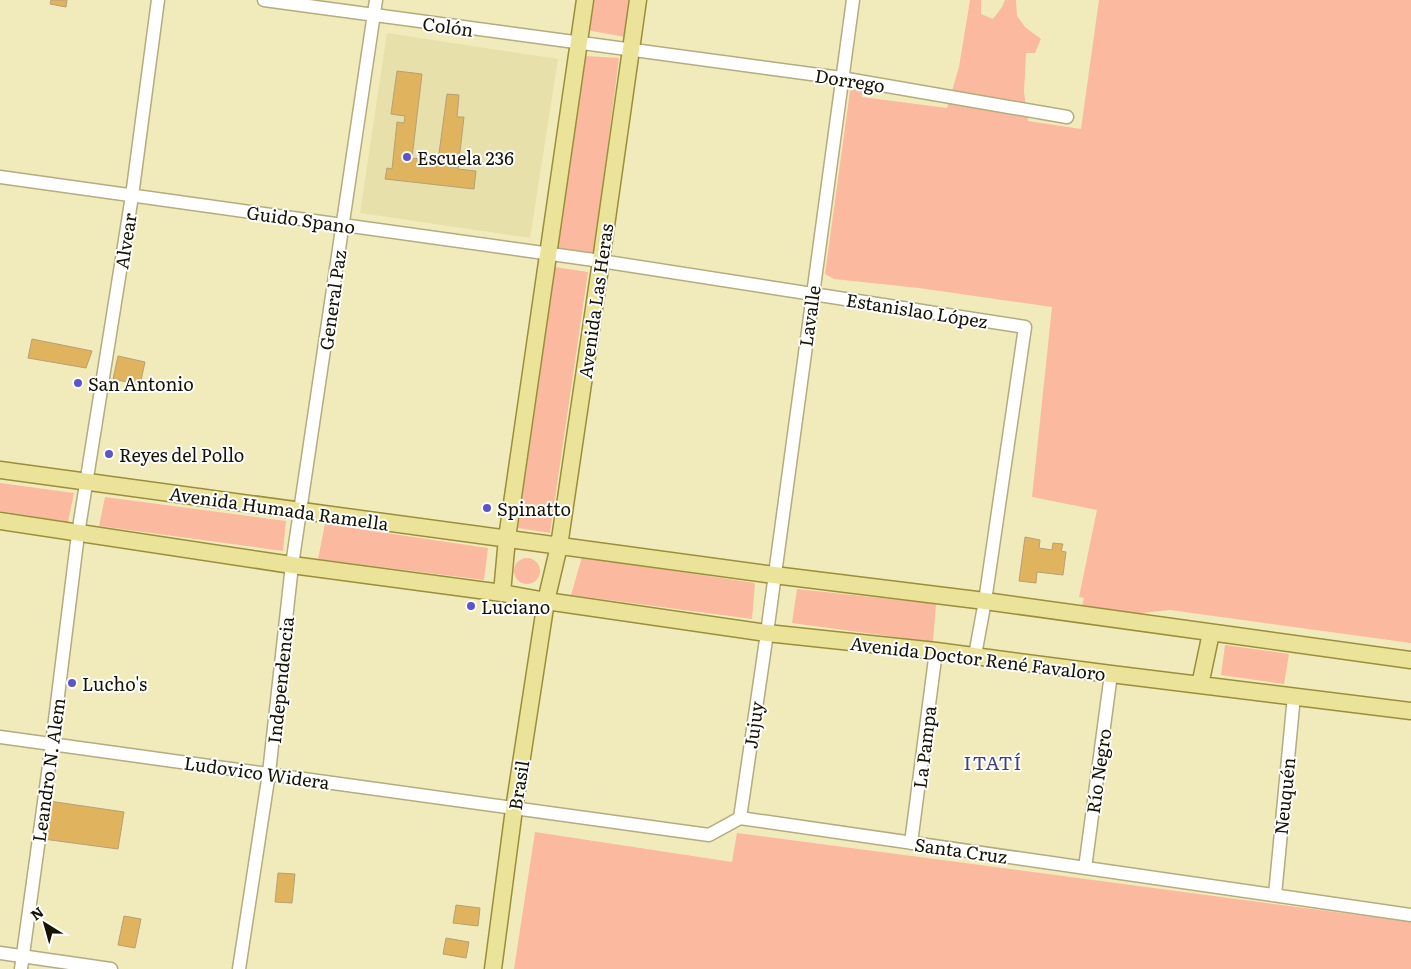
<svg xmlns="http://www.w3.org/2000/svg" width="1411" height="969" viewBox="0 0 1411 969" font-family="Literata,serif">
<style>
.built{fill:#e7e0aa}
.green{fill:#fbb9a0}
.building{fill:#e0b35e;stroke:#b7a077}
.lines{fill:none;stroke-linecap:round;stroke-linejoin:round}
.minor-casing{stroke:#b2ac7e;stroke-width:15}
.major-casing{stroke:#998e3a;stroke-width:19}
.minor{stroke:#fff;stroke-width:12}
.major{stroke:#ece39b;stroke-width:16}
.poi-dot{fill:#5d54cc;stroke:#fff;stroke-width:2}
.labels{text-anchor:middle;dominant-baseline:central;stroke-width:4;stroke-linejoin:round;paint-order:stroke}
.street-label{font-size:18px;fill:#151303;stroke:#fff}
.poi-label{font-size:18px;fill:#151303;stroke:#fff;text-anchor:start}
.neighbourhood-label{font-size:19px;letter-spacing:1px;fill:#41417d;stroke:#fff}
</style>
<rect width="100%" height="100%" fill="#f1ebbb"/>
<path class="built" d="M387 33 558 59 530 238 360 213Z"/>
<path class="green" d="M586 0H630L625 37 581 29Z
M970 0H981V14L993 19 1002 7 1005 0H1016L1017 16 1025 27 1041 39 1035 53H1026L1024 92 1028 121 1081 129 1099 0H1411V643L1170 610 1132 614 1082 606 1084 598 1079 597 1097 510 1032 497 1052 307 919 288 834 279 825 274 850 91 863 87 862 97 947 108 959 67Z
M585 56 619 58 594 253 557 248Z
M555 267 588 272 550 533 518 528Z
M0 483 74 493 68 522 0 511Z
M105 497 286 521 283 551 99 526Z
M325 524 488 548 484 580 318 559Z
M582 557 755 583 752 619 571 595Z
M514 571a13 13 0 1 1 26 0a13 13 0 1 1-26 0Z
M797 589 936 604 933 642 792 623Z
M1225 645 1289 654 1284 684 1221 675Z
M535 832 732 862 737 833 1411 922V969H514Z"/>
<path class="building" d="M51 0H67L66 7 50 4Z
M397 71 422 74 412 158 438 161 447 94 459 95 457 117H464L458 169 476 171 474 189 385 179 387 168 392 169 397 122 404 123 405 116 391 114Z
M32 339 92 351 86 368 28 358Z
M118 356 145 362 140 385 113 379Z
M1025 537 1040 540 1039 548 1052 550 1053 543 1063 544 1061 551 1066 552 1063 575 1037 572 1036 583 1019 581Z
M49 801 124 812 118 849 43 839Z
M278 873 295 874 292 903 275 902Z
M456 905 480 908 478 926 453 923Z
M124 916 141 919 135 948 118 945Z
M446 938 469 942 466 958 443 954Z"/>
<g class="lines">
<g class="minor-casing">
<path id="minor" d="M264 0 841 78 1067 117
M0 177 601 261 1025 327 985 601 975 655
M0 737 709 835 740 818 1411 915
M740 818 767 633 853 0
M911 843 936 651
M1085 868 1111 674
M1275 895 1294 696
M0 953 111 969
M21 969 52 744 78 534 132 196 158 0
M239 969 269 773 292 565 376 0"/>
</g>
<g class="major-casing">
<path id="major" d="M0 470 774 575 985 601 1411 660
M0 521 292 565 502 593 546 601 767 633 936 651 1111 674 1411 711
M502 593 507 538 585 0
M1200 685 1211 633
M493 969 514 809 546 601 559 546 601 261 638 0"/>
</g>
<use href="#minor" class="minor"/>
<use href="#major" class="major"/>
</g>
<g class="poi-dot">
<circle cx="407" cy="157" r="5"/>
<circle cx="78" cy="383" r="5"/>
<circle cx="109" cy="454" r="5"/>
<circle cx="487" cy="508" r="5"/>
<circle cx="471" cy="606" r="5"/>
<circle cx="72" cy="683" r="5"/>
</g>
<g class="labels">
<g class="street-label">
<text transform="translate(448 26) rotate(8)">Colón</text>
<text transform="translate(850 80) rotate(9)">Dorrego</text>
<text transform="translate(301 219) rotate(8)">Guido Spano</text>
<text transform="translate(125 241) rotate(-81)">Alvear</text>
<text transform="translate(332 300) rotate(-82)">General Paz</text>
<text transform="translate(595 301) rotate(-82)">Avenida Las Heras</text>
<text transform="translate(917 310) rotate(9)">Estanislao López</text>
<text transform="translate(809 316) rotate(-82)">Lavalle</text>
<text transform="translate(279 508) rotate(8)">Avenida Humada Ramella</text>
<text transform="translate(978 658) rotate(7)">Avenida Doctor René Favaloro</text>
<text transform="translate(280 680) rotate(-84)">Independencia</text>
<text transform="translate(753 725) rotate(-82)">Jujuy</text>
<text transform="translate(924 747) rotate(-83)">La Pampa</text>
<text transform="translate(48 770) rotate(-82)">Leandro N. Alem</text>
<text transform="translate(1098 771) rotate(-82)">Río Negro</text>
<text transform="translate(257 772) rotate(8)">Ludovico Widera</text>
<text transform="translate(518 785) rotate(-81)">Brasil</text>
<text transform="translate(1284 796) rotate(-84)">Neuquén</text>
<text transform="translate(961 850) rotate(8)">Santa Cruz</text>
</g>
<g class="poi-label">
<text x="417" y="157">Escuela 236</text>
<text x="88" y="383">San Antonio</text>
<text x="119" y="454">Reyes del Pollo</text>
<text x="497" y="508">Spinatto</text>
<text x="481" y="606">Luciano</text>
<text x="82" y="683">Lucho's</text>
</g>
<g class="neighbourhood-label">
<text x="993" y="762">ITATÍ</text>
</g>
</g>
<g transform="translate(45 924) rotate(323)" stroke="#ffffff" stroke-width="4" paint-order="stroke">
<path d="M0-4L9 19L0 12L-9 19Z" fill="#151303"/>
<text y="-8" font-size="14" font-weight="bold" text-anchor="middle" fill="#151303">N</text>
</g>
</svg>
